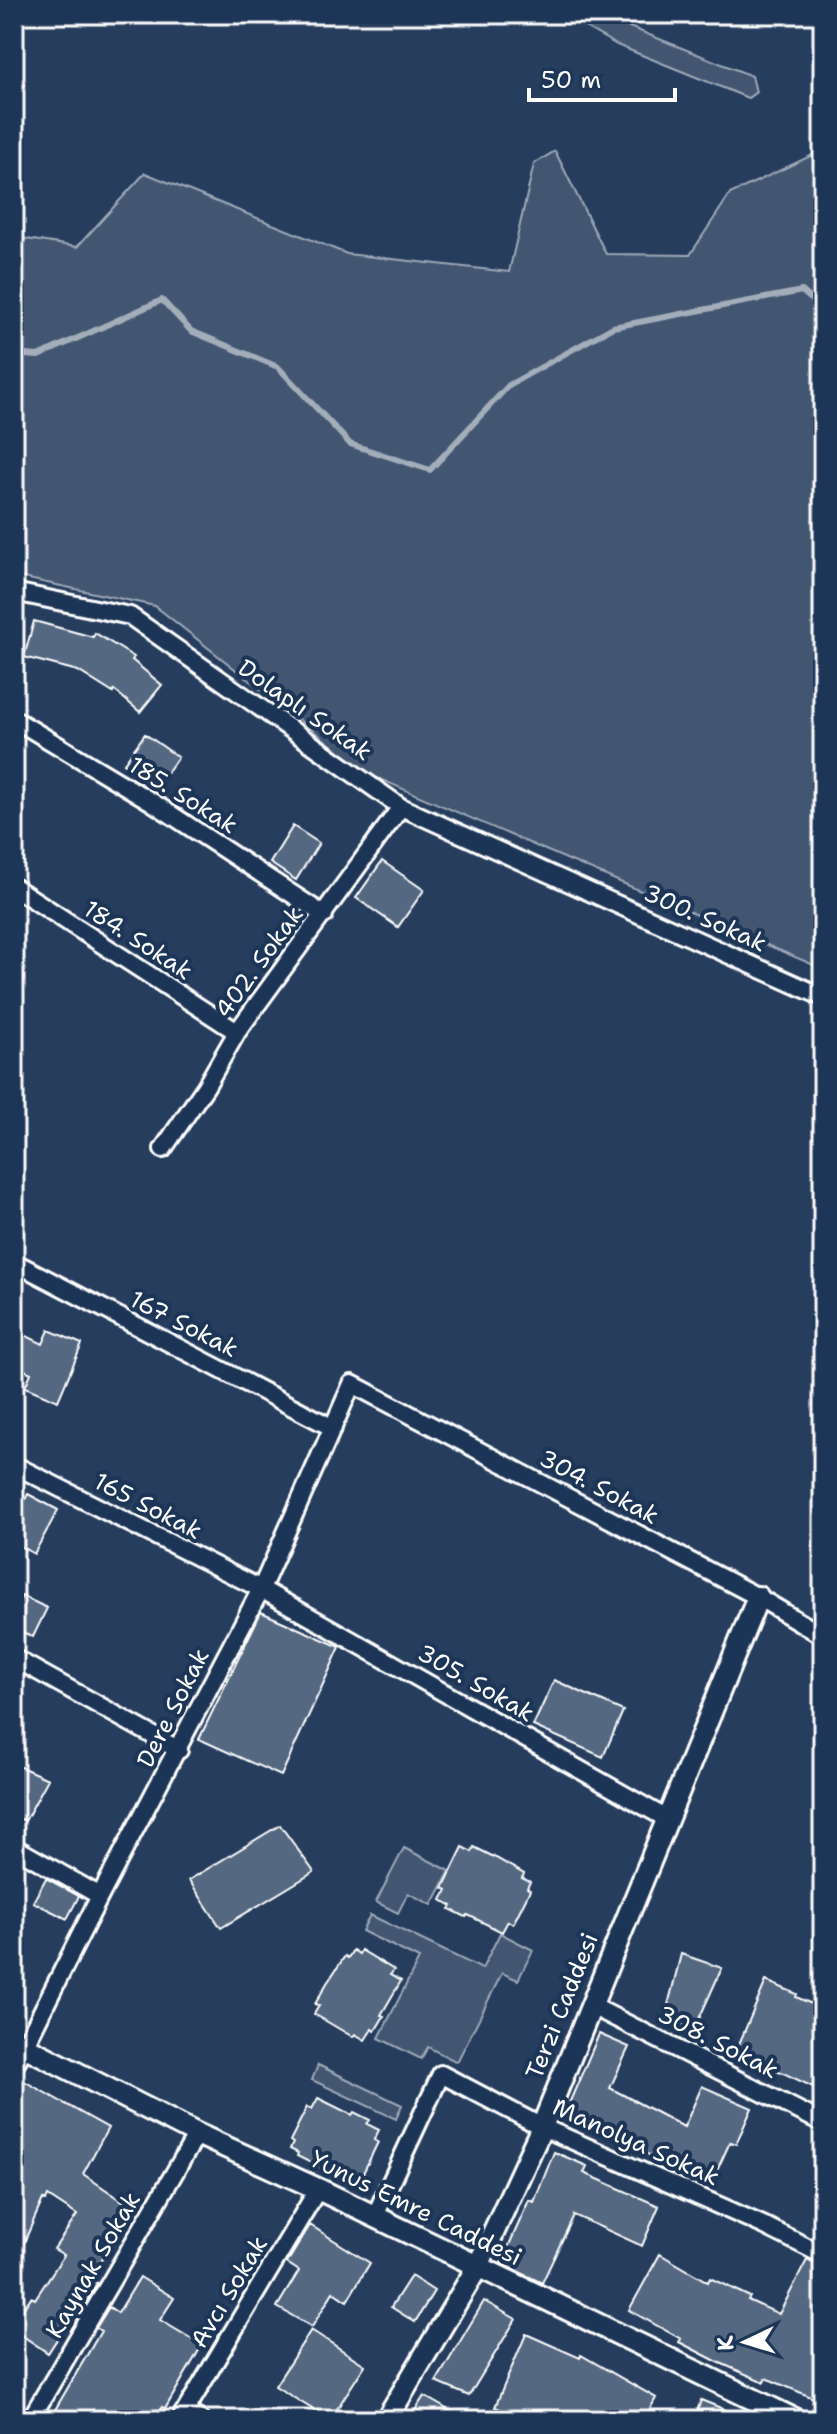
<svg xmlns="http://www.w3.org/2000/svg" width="837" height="2434" viewBox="0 0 837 2434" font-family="'Shantell Sans',sans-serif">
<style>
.green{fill:#425672;stroke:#a0aab8;stroke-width:2}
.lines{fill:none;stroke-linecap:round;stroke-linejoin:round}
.stream{stroke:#a4aebb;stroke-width:6}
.building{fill:#556781;stroke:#fff;stroke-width:2}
.minor-casing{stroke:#fff;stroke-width:22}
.tertiary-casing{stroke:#fff;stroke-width:26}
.minor{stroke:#1d3557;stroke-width:16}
.tertiary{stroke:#1d3557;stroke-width:20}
.labels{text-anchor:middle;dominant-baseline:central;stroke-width:8;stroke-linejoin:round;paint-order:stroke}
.street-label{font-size:24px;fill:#fff;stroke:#1d3557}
</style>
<rect width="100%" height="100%" fill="#263d5e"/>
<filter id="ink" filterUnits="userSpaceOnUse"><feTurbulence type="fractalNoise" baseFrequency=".0125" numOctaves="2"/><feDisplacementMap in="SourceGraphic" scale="16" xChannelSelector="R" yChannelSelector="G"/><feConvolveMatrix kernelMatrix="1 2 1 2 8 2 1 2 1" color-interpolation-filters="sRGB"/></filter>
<g filter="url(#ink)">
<path class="green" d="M562 14H597L752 76 756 92 748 98 617 45Z
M823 150V969L368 774 155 606 14 576V237L77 247 145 173 347 254 509 272 534 164 555 151 606 254 690 255 730 194Z
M404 1848 450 1871 432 1905 408 1893 398 1913 376 1902Z
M370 1915 482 1969 500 1933 533 1950 518 1980 502 1973 457 2062 428 2047 421 2059 379 2038 419 1959 362 1931Z
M318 2065 402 2105 396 2119 312 2080Z"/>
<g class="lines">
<path class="stream" d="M14 354 38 356 162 300 191 331 278 367 350 444 430 470 509 385 613 327 802 291 823 310"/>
</g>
<path class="building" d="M34 621 93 637 95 633 134 657 132 660 162 685 140 712 114 690 113 693 78 671 24 657Z
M145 734 178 757 157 787 124 763Z
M293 826 319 843 296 880 270 863Z
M382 861 424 890 398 927 356 898Z
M14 1330 43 1344 49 1330 82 1344 58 1401 25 1387 31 1373 14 1365Z
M28 1494 58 1510 34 1554 14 1543V1521Z
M22 1596 47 1608 33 1637 14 1628V1613Z
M261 1612 340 1647 281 1776 199 1739Z
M554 1680 623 1711 603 1757 533 1726Z
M14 1764 48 1779 25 1821 14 1816Z
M280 1825 314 1872 221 1928 189 1880Z
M463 1847 472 1852 474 1847 496 1858 524 1874 522 1878 530 1882 527 1888 530 1890 513 1924 508 1921 502 1932 468 1915 466 1917 450 1909 452 1906 442 1900 447 1890 443 1888Z
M46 1878 79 1896 67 1919 33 1902Z
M353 1950 359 1954 361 1950 394 1970 390 1975 401 1981 381 2015 384 2016 375 2031 372 2029 365 2040 355 2034 353 2037 314 2014 319 2006 315 2004 327 1983 345 1956 348 1958Z
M681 1954 722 1968 694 2030 665 2017Z
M766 1981 797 1994 796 1997 823 2009V2064L813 2087 736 2051Z
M599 2034 629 2047 610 2088 684 2127 702 2086 752 2108 736 2144 730 2142 710 2186 598 2129 597 2131 564 2115Z
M17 2077 108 2128 83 2174 127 2204 105 2238 112 2243 89 2278 97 2283 78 2316 74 2313 48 2353 14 2330V2323L31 2297 35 2299 64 2255 54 2249 77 2215 48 2196 46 2201 43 2199 14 2265V2078Z
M318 2098 352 2115 354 2112 370 2120 367 2124 379 2130 374 2140 378 2142 357 2186 297 2156 298 2153 290 2149 293 2143 290 2141 307 2107 312 2109Z
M554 2152 587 2166 584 2173 659 2206 642 2246 574 2215 542 2283 501 2263 529 2200 534 2202Z
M310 2225 370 2263 347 2301 333 2292 312 2327 277 2307 299 2271 287 2263Z
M660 2254 708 2282 710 2278 750 2297 748 2300 779 2314 807 2260 823 2268V2402L766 2378 764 2382 718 2362 679 2342 681 2339 629 2310Z
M411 2276 434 2291 415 2322 391 2307Z
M140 2277 174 2298 160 2320 202 2345 165 2409 162 2407 154 2420H49L101 2331 96 2328 109 2307 118 2313Z
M484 2301 516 2319 469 2396 436 2382Z
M311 2330 365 2365 330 2420 275 2386Z
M526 2334 580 2358 581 2355 656 2398 644 2420H554L541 2413 538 2420H526L495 2407Z
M424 2396 466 2420H409Z
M701 2400 748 2419V2420H694Z"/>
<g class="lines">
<g class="minor-casing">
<path id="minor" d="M14 592 130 616 401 807 823 997
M14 719 152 802 324 915
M14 887 237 1032
M163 1149 206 1086 237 1032 401 807
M14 1262 333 1428
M14 1465 261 1589 667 1819
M14 1658 179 1750
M14 1847 100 1896
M590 2005 823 2123
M14 2067 100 1896 261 1589 352 1384 758 1597 823 1636
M375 2216 441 2074 542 2127 765 2226 823 2255
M184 2412 201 2420
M30 2420 197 2134
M180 2420 318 2189"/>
</g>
<g class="tertiary-casing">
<path id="tertiary" d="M14 2041 197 2134 318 2189 796 2420
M386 2420 478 2266 542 2127 758 1597"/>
</g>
<use href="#minor" class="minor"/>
<use href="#tertiary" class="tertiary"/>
</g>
</g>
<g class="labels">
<g class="street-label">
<text transform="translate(305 710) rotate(35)">Dolaplı Sokak</text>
<text transform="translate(183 795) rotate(32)">185. Sokak</text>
<text transform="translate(705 918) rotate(24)">300. Sokak</text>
<text transform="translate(138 940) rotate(33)">184. Sokak</text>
<text transform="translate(259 962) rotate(-54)">402. Sokak</text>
<text transform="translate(184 1324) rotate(27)">167 Sokak</text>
<text transform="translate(599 1487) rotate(28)">304. Sokak</text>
<text transform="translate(148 1506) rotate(27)">165 Sokak</text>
<text transform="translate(476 1683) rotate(30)">305. Sokak</text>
<text transform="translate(173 1708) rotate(-63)">Dere Sokak</text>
<text transform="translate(562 2006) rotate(-68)">Terzi Caddesi</text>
<text transform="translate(718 2042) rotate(27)">308. Sokak</text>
<text transform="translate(636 2142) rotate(24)">Manolya Sokak</text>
<text transform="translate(416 2208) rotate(26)">Yunus Emre Caddesi</text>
<text transform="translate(93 2265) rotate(-60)">Kaynak Sokak</text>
<text transform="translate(229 2292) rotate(-59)">Avcı Sokak</text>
</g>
</g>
<rect width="837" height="2434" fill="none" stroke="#1d3557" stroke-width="48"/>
<rect x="24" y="24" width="789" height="2386" fill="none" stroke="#fff" stroke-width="3" filter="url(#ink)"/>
<g transform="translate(745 2342) rotate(266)" stroke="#1d3557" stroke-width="6" paint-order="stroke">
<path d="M0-6L14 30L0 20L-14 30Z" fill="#ffffff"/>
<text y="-12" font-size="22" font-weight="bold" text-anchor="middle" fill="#ffffff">K</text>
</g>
<path d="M529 88v12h146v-12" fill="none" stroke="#ffffff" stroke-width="4"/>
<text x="541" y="88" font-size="24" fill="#ffffff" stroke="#1d3557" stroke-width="6" paint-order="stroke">50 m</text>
</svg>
